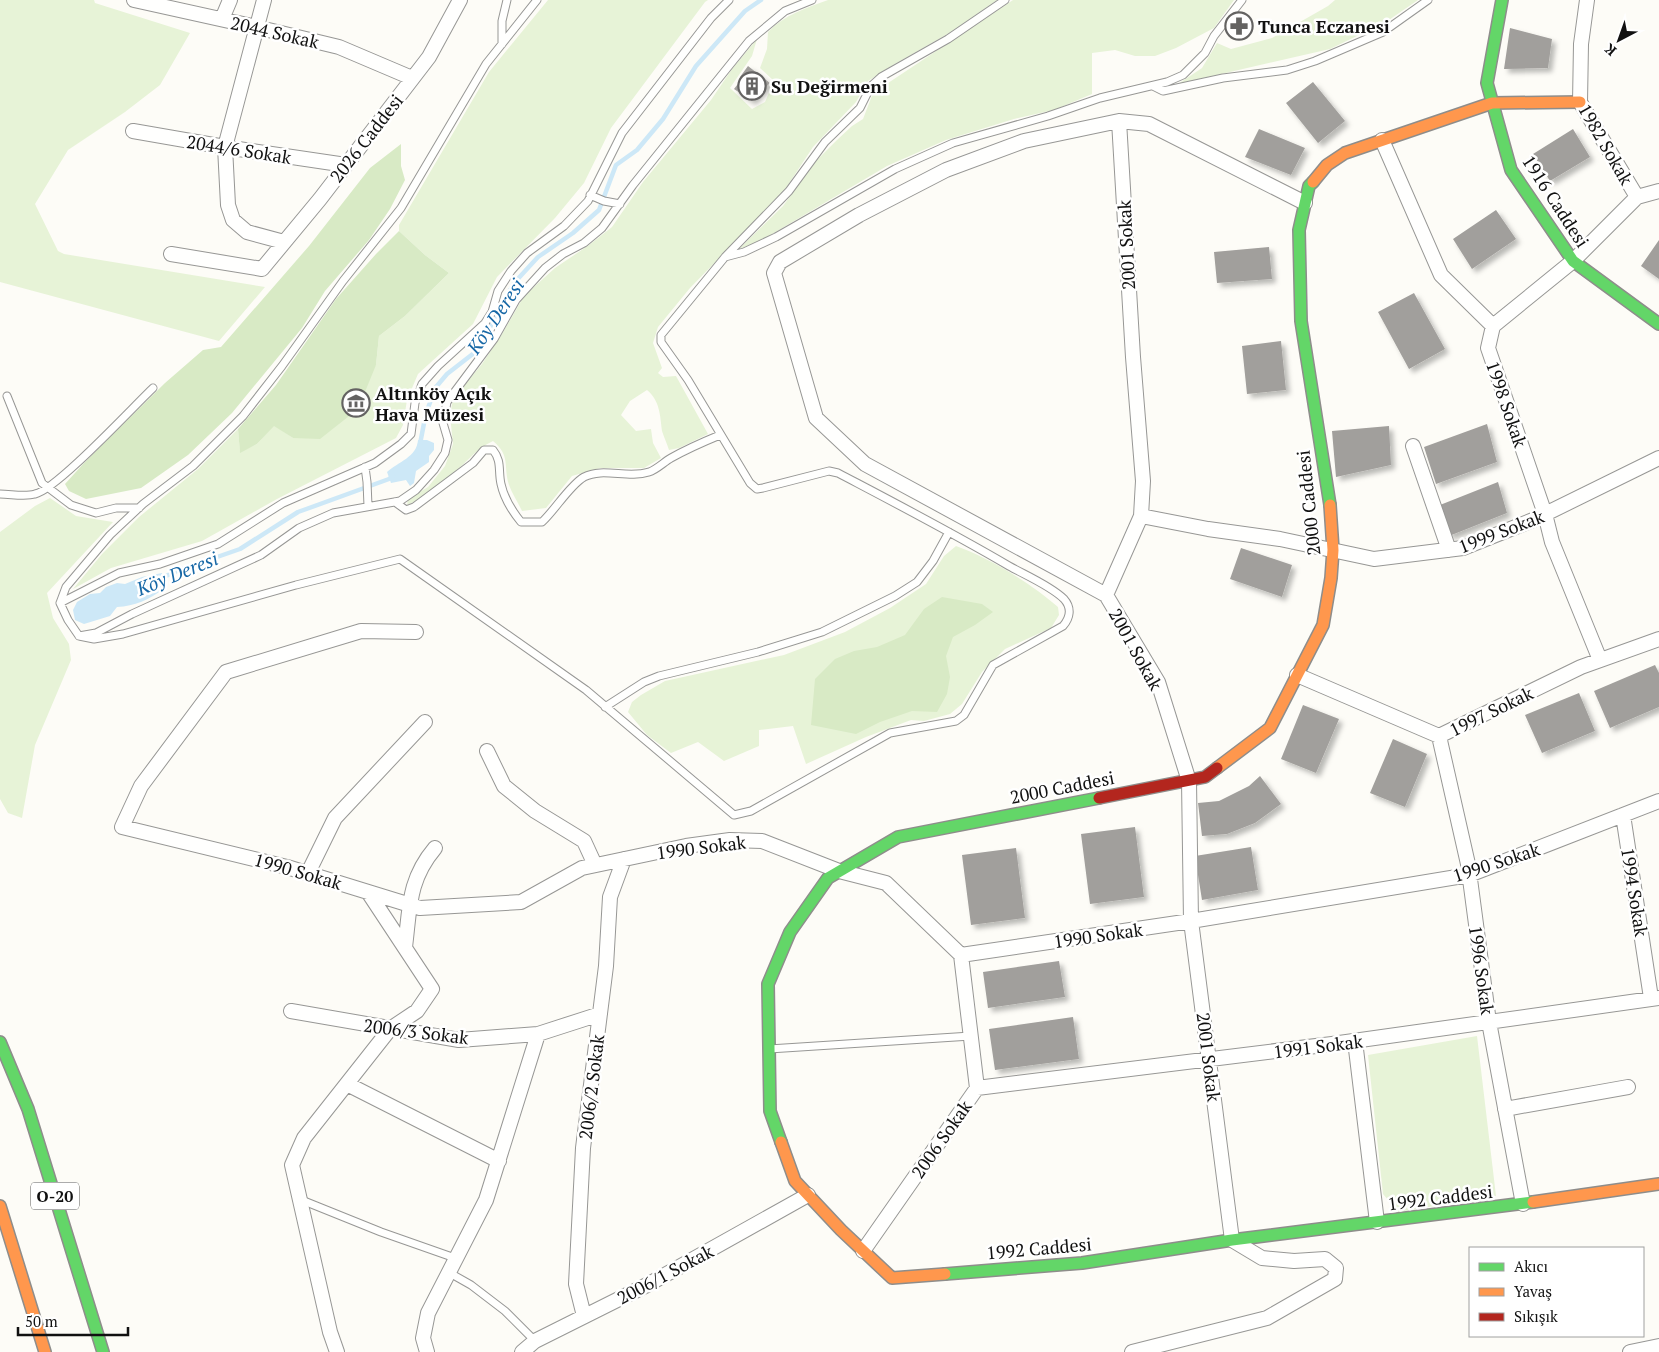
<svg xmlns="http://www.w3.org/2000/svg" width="1659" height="1352" viewBox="0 0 1659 1352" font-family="'PT Serif',serif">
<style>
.green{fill:#e7f3d7}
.forest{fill:#d8eac5}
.water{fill:#cde8f7}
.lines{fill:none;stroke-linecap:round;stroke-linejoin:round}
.stream{stroke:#cde8f7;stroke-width:4.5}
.building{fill:#a19f9c;filter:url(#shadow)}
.lane-casing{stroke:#979795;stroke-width:9}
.street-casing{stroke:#979795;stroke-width:16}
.fast-casing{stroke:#8e8d8b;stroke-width:14}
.slow-casing{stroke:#8e8d8b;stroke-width:14}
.jam-casing{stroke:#8e8d8b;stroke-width:14}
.lane{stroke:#fffffe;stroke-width:7}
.street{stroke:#fffffe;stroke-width:14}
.fast{stroke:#63d668;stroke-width:11}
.slow{stroke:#ff974d;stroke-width:11}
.jam{stroke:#b3261e;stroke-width:11}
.labels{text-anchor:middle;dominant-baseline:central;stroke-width:5;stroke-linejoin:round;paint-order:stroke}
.shield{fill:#fff;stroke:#585858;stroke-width:1}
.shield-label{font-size:16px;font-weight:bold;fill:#111}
.poi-label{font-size:18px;font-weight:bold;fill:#111;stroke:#fff;text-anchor:start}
.street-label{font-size:18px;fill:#111;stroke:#fff}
.water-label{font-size:19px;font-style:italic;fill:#1768a6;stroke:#fff}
</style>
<defs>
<filter id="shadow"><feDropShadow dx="4" dy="4" stdDeviation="2.5" flood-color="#0004"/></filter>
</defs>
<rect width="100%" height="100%" fill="#fdfcf7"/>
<path class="green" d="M0 0H94L95 3 190 33 160 85 125 112 68 150 35 204 58 251 64 254 265 287 219 341 0 282Z
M548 0H708L705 2 611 128 584 183 555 218 497 277 473 324 418 374 407 400 403 425 396 438 277 499 202 541 111 568 73 589 102 554 139 517 198 469 238 429 240 452 257 444 274 425 293 438 376 365 379 336 405 316 449 273 425 255 399 231V225L489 72Z
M828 0H997L951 32 893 65 868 81 856 102 813 147 782 194 690 288 658 327 653 343 662 368 658 373 663 377 676 376 708 434 679 448 669 450C667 444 664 437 662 431 660 415 660 401 647 390L630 401 621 415 636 431 651 429 653 443 661 458 644 468H600L572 476 546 508 522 511C518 502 512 494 509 485 503 466 511 456 493 441 475 450 471 458 456 471 442 484 425 498 407 505L408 499 428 487 445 466 453 444 450 415 453 399 482 364 502 334 524 296 555 268 589 245 612 227 643 182 711 100 732 69 757 39 752 56 730 88 752 109 765 102 774 81 760 68 767 49 768 32C784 15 806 8 828 0Z
M1013 0H1234L1214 28 1176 48 1155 56H1135L1115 50 1092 53V94L1054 110 1014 119 946 140 887 166 762 240 739 249 783 206 817 160 837 140 852 126 863 119 873 93Z
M1335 0H1418L1386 22 1330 49 1178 84 1202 68 1217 43 1231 49 1272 38 1328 6Z
M50 498 76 516 113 522 47 593 53 618 69 644 71 660 35 745 22 818 8 813 0 799V532L35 506Z
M956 546C988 557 1032 584 1058 607L1059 615 1051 628 1005 649 982 672 962 704 950 714 924 721 911 720 866 737 806 764 793 726 759 730V746L724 761 698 742 671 753 647 735 628 712 632 702 641 695 665 681 784 655 845 632 890 608 926 584 944 556Z
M1477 1036 1496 1196 1398 1212 1383 1194 1368 1055Z"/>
<path class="forest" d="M401 144V166L405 180 390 209 369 240 325 291 302 328 232 413 188 455 141 488 86 499 69 491 65 484 84 463 165 383 203 350 221 347 309 246 370 168Z
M399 231 425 255 449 273 405 316 379 336 376 365 358 409 320 439 293 438 274 426 257 444 240 453 238 429 276 385 336 299 376 254Z
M942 597 982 604 993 612 975 625 953 637 946 656 950 677 947 694 937 712 912 711 880 722 856 734 811 725 815 679 835 659 854 651 877 647 905 635 924 609Z"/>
<path class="water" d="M418 440H427L434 443V450L429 456V462L416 471 414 483 410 486 406 480 391 483 387 472C398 462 417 457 418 440Z
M162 573 163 589C149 600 135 606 117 607L110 616 84 624 75 620 73 610 77 602 90 594 100 593 106 587 117 583 125 584 142 577Z"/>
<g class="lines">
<path class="stream" d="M420 444 426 413 436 387 447 374 474 353 486 336 497 312 515 282 538 257 573 233 599 210 616 165 637 150 663 119 696 66 745 11 761 0
M157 580 177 571 240 549 298 512 389 479 393 476"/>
</g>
<path class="building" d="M1510 28 1552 39 1548 68 1504 69Z
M748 66 770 83 752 101 734 89 741 80 740 77Z
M1313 82 1345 121 1318 143 1286 103Z
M1259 129 1305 148 1291 175 1245 157Z
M1573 129 1590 157 1550 181 1533 154Z
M1496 210 1516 239 1472 269 1453 239Z
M1659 240V279L1641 266Z
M1269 247 1272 279 1217 283 1214 252Z
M1414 293 1445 349 1409 369 1378 312Z
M1281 341 1286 390 1247 394 1242 346Z
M1487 424 1497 462 1436 484 1424 447Z
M1389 426 1391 465 1336 477 1332 431Z
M1498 482 1507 513 1449 536 1440 505Z
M1241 548 1292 565 1282 597 1230 579Z
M1655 665 1659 673V707L1610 728 1594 691Z
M1579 693 1595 731 1542 753 1525 715Z
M1303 705 1339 719 1316 773 1281 759Z
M1393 739 1427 754 1405 807 1370 793Z
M1260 776 1281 804 1255 823 1227 834 1202 836 1198 803 1219 801 1249 786Z
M1135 827 1144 897 1090 904 1081 834Z
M1251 847 1258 890 1202 900 1195 856Z
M1016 848 1025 918 971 925 962 855Z
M1059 961 1065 997 988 1008 983 972Z
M1073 1017 1079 1059 995 1070 989 1029Z"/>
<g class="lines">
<g class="lane-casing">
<path id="lane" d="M537 0 486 64 401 208 343 281 282 366 243 416 193 466 143 504 110 535 66 587 60 603 68 620 79 636 96 633 132 614 261 555 299 528 333 513 400 501 416 490 434 470 445 453 448 440 443 423 447 402 494 339 516 300 545 268 563 254 584 243 602 228 633 185 749 41 785 11 812 0
M502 44V21L507 0
M1153 86 1163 91 1223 78 1287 70 1315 61 1383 32 1428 0
M590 195 604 201 620 204
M725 257 744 252 776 237 895 169 953 143 1048 116 1100 98 1167 82 1183 75 1205 53 1214 36 1242 0
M7 396 42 483 71 505 96 513 116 508H139
M365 467 367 482 368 506
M0 494C11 494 25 497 35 494 56 490 133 407 153 388
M395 502 406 510 414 507 473 463 484 450H493C502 461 498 471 501 484 504 498 512 511 521 522H542C555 510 570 485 584 477 603 467 628 479 649 472 656 470 664 462 671 458 687 449 703 442 720 435
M60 603 119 573 160 564 218 544 283 503 375 463 401 444 411 434 415 403 422 384 438 366 485 323 492 312 498 291 511 271 527 253 564 226 588 201 622 133 711 18 729 0
M79 636 94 639 123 634 296 585 400 559 586 690 734 815 751 811 890 733 956 721 964 715 993 665 1063 626C1070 618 1072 608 1064 599 1051 586 1025 575 1009 566 953 533 895 503 838 473L829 471 763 488 757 489 750 483 688 380 661 342V335L725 257 789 191 825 142 860 108 871 86 881 77 948 39 1005 0
M605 707 644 682 659 676 758 652 822 632 895 596 917 582 933 561 949 532
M769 1049 971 1036
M299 1199 381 1232 455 1258
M448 1272 471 1285 505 1311 535 1341"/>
</g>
<g class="street-casing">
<path id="street" d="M134 0 256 27 339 47 412 78
M264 0 225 147 228 205 233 220 247 232 284 242
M1587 0 1581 44 1580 102 1637 197
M222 19 230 0
M1119 121 1133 357 1143 481 1141 516 1106 595 1158 682 1189 781 1191 921 1232 1240 1262 1258 1294 1261 1325 1259 1336 1268 1335 1279 1267 1318 1132 1352
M133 131 225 147 346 165
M1382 140 1441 275 1493 326
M171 254 262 269 320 199 429 57 460 0
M1493 326 1488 348 1545 514 1552 542 1600 660
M1493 326 1573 261 1637 197 1659 191
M1413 446 1449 550
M1141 516 1208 529 1280 539 1374 559 1463 548 1533 520 1659 458
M1106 595 865 464 816 418 774 273 780 262 859 215 946 170 1024 141 1119 121 1149 124 1305 203
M416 632 361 631 226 672 141 786 122 827 287 867 420 908 521 902 582 868 686 846 730 840 762 841 839 871 886 883 961 955
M1297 675 1439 736 1581 667 1659 639
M1439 736 1468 864 1489 1022 1523 1204
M487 751 504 786 535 811 584 841 595 865
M1623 815 1651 998
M308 873 335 818 425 722
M405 947C410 908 408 880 435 848
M961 955 1191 921 1469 875 1659 801
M291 1011 459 1040 538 1034 600 1014
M1355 1041 1377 1222
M347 1084 499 1161
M977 1088 1332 1044 1659 998
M1505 1109 1628 1087
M863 1251 977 1088 961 955
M584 1316 576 1284 583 1148 606 966 610 897 624 859
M337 1352 330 1332 292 1165 304 1138 390 1029 417 1011 432 989 368 892
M427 1352 423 1338 428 1313 486 1200 538 1034
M522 1352 535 1341 647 1285 808 1195
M1630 1352 1659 1346"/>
</g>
<g class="fast-casing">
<path id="fast" d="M1502 0 1487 83 1511 170 1573 261 1659 324
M1313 182 1309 186 1299 230 1301 321 1330 505
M0 1042 28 1109 103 1352
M781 1142 770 1111 768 984 790 932 828 878 898 837 1099 798
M945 1274 1082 1263 1232 1240 1533 1202"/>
</g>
<g class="slow-casing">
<path id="slow" d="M1313 182 1327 165 1345 153 1492 103 1580 102
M1217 768 1270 728 1323 625 1331 578 1333 550 1330 505
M781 1142 795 1181 841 1230 892 1278 945 1274
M1533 1202 1659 1184
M0 1206 45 1352"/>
</g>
<g class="jam-casing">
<path id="jam" d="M1099 798 1205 777 1217 768"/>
</g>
<use href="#lane" class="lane"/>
<use href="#street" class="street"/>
<use href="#fast" class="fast"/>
<use href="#slow" class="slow"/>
<use href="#jam" class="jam"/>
</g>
<defs>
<g id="pharmacy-ring" transform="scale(1.4375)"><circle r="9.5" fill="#fff" stroke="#646362" stroke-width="1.5"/><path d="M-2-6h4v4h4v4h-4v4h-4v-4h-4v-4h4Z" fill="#646362"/></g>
<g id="building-ring" transform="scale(1.4375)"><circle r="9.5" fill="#fff" stroke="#646362" stroke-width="1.5"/><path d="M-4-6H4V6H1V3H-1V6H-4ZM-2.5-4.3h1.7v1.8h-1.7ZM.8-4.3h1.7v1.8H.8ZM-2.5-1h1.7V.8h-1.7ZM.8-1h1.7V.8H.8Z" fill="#646362"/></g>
<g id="museum-ring" transform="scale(1.4375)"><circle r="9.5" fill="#fff" stroke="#646362" stroke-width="1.5"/><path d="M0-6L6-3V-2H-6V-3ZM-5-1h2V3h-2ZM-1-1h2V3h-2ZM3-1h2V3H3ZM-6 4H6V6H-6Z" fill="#646362"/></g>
</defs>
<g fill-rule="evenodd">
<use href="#pharmacy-ring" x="1239" y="26"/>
<use href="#building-ring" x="752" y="86"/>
<use href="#museum-ring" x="356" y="403"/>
</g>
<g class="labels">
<rect class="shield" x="31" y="1182.5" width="48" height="27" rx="4"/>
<g class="shield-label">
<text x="55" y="1196">O-20</text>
</g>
<g class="poi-label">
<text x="1258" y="26">Tunca Eczanesi</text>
<text x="771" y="86">Su Değirmeni</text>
<text x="375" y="393">Altınköy Açık<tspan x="375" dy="21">Hava Müzesi</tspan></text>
</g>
<g class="street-label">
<text transform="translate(275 32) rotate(13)">2044 Sokak</text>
<text transform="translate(366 138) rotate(-52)">2026 Caddesi</text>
<text transform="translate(1606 144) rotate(60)">1982 Sokak</text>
<text transform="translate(239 149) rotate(9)">2044/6 Sokak</text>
<text transform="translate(1556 201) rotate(57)">1916 Caddesi</text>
<text transform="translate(1126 245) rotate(-93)">2001 Sokak</text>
<text transform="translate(1507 404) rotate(71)">1998 Sokak</text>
<text transform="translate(1308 503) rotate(-96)">2000 Caddesi</text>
<text transform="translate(1501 531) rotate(-21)">1999 Sokak</text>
<text transform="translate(1136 649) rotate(61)">2001 Sokak</text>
<text transform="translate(1491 711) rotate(-26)">1997 Sokak</text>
<text transform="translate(1062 787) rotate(-11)">2000 Caddesi</text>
<text transform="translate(701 847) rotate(-7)">1990 Sokak</text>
<text transform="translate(1496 862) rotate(-18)">1990 Sokak</text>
<text transform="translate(298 871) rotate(16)">1990 Sokak</text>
<text transform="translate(1635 892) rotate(81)">1994 Sokak</text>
<text transform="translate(1098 935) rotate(-8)">1990 Sokak</text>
<text transform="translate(1482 970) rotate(82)">1996 Sokak</text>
<text transform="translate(416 1031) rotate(7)">2006/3 Sokak</text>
<text transform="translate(1318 1046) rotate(-7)">1991 Sokak</text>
<text transform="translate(1209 1057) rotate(83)">2001 Sokak</text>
<text transform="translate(591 1087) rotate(-83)">2006/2 Sokak</text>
<text transform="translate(941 1139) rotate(-55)">2006 Sokak</text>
<text transform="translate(1440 1197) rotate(-7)">1992 Caddesi</text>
<text transform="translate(1039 1248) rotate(-5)">1992 Caddesi</text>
<text transform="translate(665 1274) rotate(-28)">2006/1 Sokak</text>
</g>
<g class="water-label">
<text transform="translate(495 316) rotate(-56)">Köy Deresi</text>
<text transform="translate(177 573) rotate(-22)">Köy Deresi</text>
</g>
</g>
<rect x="1469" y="1247" width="175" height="90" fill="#ffffff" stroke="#a0a0a0"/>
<rect x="1479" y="1263" width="25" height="8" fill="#63d668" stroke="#a0a0a0"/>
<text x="1514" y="1272" font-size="15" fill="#111111">Akıcı</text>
<rect x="1479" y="1288" width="25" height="8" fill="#ff974d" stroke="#a0a0a0"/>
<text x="1514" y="1297" font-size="15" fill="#111111">Yavaş</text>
<rect x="1479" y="1313" width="25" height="8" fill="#b3261e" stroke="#a0a0a0"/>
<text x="1514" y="1322" font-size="15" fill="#111111">Sıkışık</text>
<g transform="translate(1619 40) rotate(221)" stroke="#ffffff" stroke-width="4" paint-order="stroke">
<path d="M0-4L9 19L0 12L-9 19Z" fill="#111111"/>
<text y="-8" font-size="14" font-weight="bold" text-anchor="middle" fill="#111111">K</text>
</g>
<path d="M18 1327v8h110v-8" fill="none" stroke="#111111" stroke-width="2.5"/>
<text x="25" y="1327" font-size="15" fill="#111111" stroke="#ffffff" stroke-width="4" paint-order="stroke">50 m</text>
</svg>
